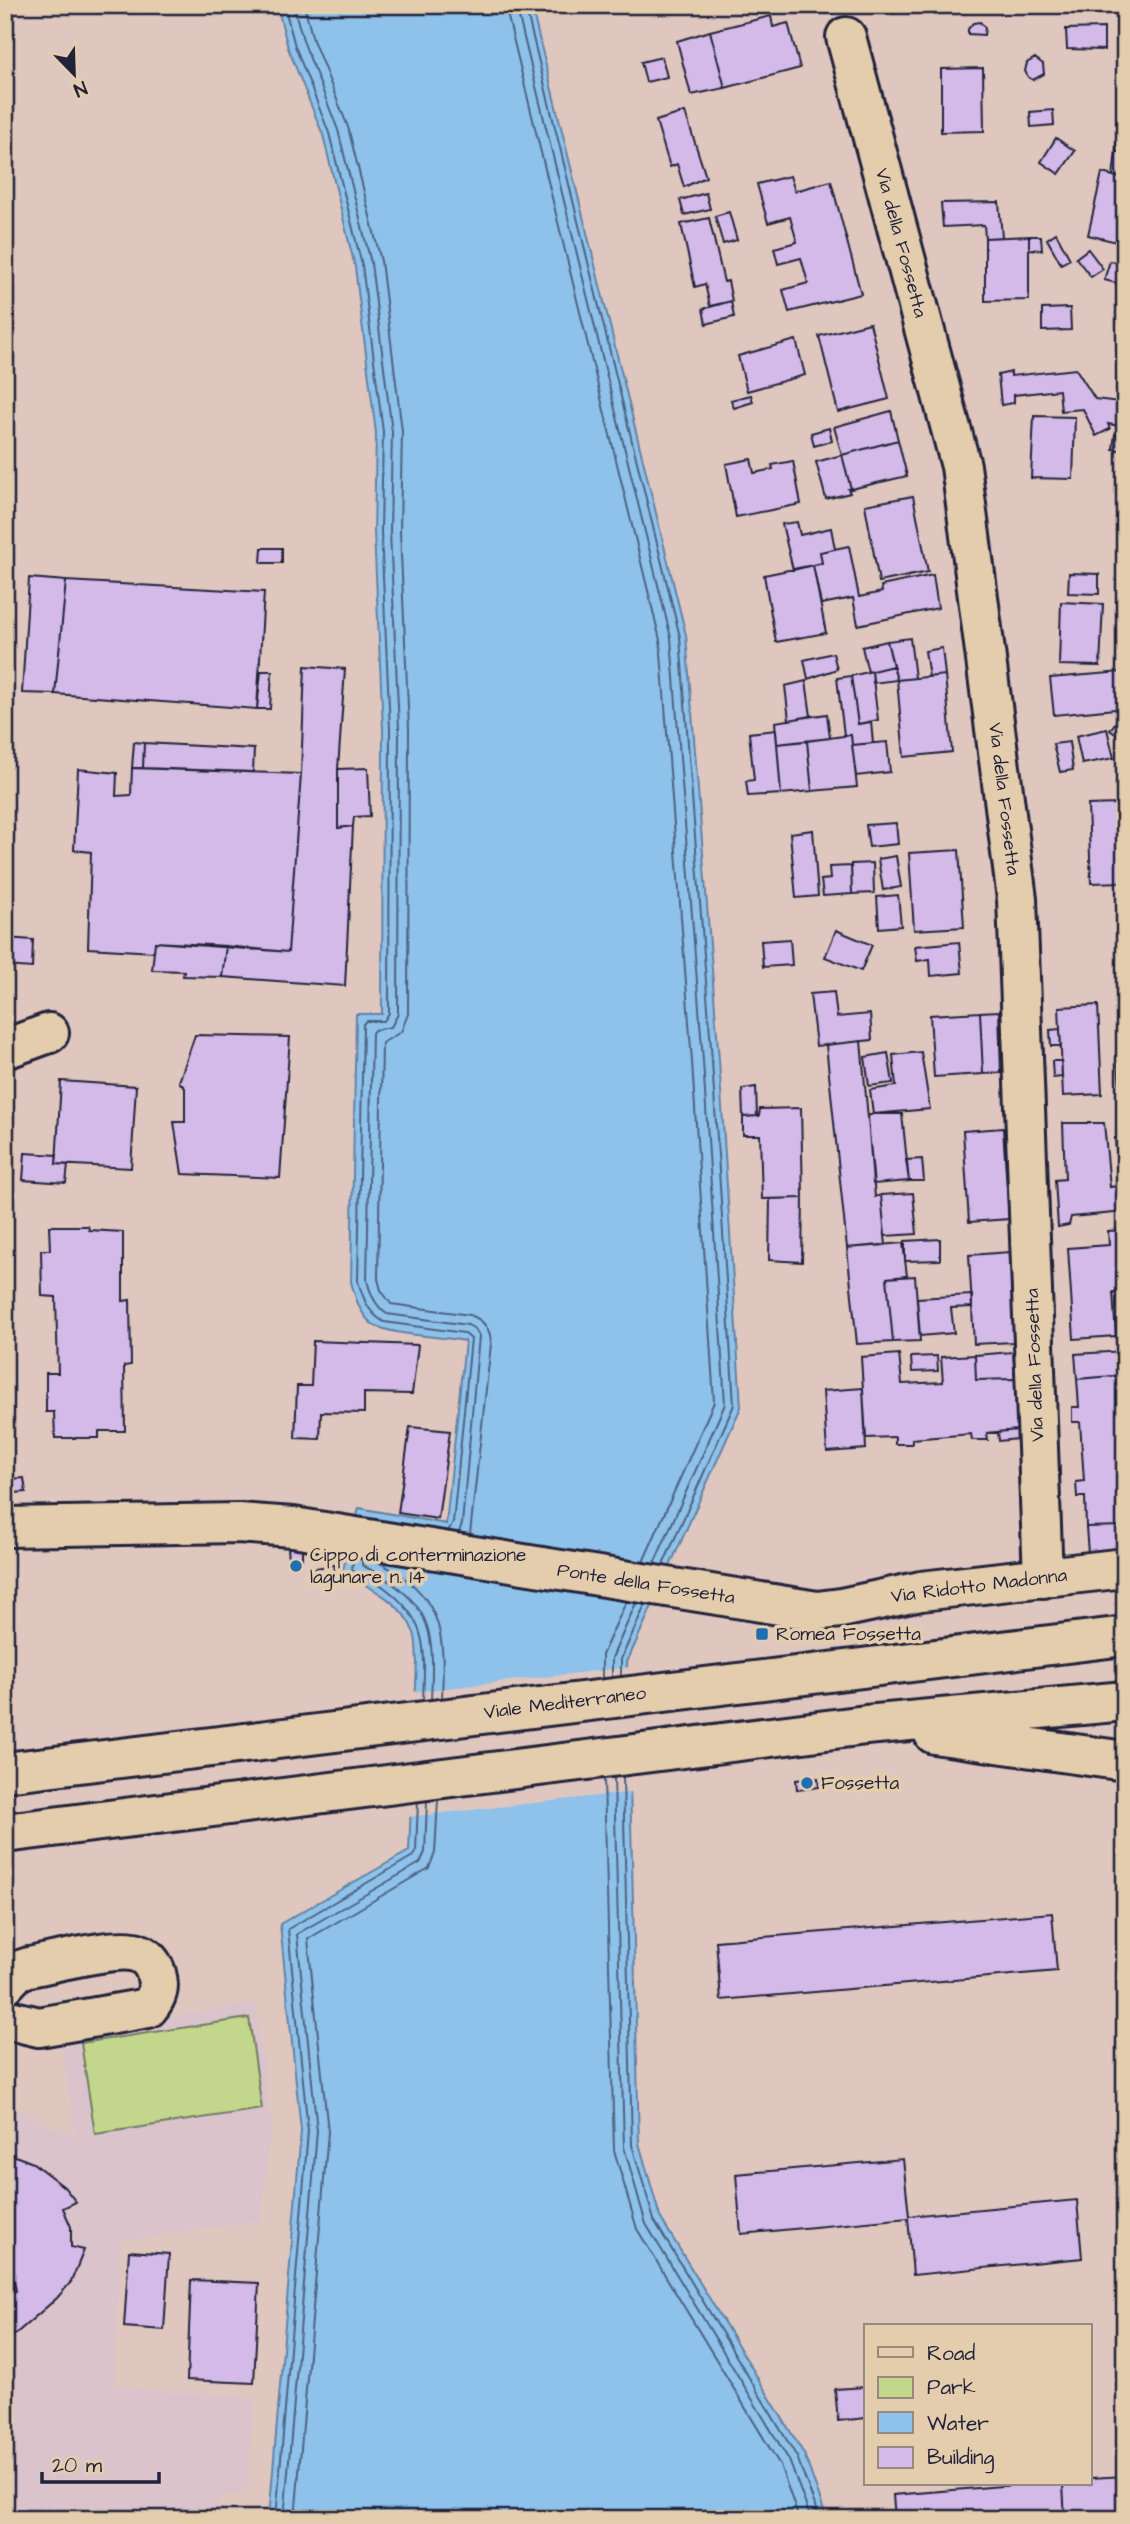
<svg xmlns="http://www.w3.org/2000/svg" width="1130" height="2524" viewBox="0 0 1130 2524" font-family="'Architects Daughter',sans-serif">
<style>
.built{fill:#dbc3cb}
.green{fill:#c2d78c;stroke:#727c64;stroke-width:2}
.water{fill:#8ec2eb;stroke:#6382a5;stroke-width:2}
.pier{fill:#dfc7bf}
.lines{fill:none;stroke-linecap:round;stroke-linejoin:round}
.shore{stroke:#4d6281;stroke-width:2}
.building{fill:#d3bae8;stroke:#22223b;stroke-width:2}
.minor-casing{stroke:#22223b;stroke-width:44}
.minor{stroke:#e4cdad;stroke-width:38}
.poi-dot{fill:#1f6fb2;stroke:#e4cdad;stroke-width:2.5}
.labels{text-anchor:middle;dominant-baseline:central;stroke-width:7;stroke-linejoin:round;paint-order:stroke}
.street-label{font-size:19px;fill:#22223b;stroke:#e4cdad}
.poi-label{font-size:19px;fill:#22223b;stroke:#e4cdad;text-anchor:start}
</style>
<rect width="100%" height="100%" fill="#dfc7bf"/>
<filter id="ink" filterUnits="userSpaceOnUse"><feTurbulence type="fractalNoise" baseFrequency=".0143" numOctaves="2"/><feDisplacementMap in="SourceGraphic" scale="14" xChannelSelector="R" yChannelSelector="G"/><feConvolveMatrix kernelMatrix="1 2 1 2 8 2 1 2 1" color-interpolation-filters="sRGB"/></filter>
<g filter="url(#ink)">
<path class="built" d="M255 2004 271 2119 262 2221 121 2241 114 2387 255 2398 246 2495H222L219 2519H5V2104L76 2136 59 2033Z"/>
<path class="green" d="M249 2018 262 2109 95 2134 81 2043Z"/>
<path class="water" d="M277 5H531L686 635 719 1060 741 1407 627 1662 639 2143 660 2217 804 2454 827 2519H269L301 2131 280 1924 409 1851 417 1661C416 1653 417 1641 414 1633 402 1601 370 1587 342 1573L359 1508 446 1524 465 1341C443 1336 383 1336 369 1321 359 1311 355 1296 351 1282L356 1014H382L383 729 374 532 376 433 355 267 323 135 288 48Z"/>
<path class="pier" d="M631 1667 634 1792 407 1817 412 1692Z"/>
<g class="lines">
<path class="shore" d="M284 5 295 46 329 133 362 265 383 432 381 532 390 729 389 1013 384 1021H366L363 1024 358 1281C363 1298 368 1313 384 1322L464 1333 471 1339 453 1523 448 1531
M293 5 304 43 338 130 371 263 392 432 390 532 399 729 398 1014 391 1027 374 1030 372 1033 367 1280C370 1293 375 1306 387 1314L468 1325 475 1329 479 1336 462 1524 459 1532
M304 5 313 40 348 127 381 261 402 431 400 532 409 729 408 1014 401 1032 382 1043 378 1279 381 1290 391 1304 470 1315C484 1320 491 1330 491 1344L470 1534
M505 5 660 640 692 1062 714 1402 643 1562
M516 5 671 638 703 1061 725 1404 654 1564
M525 5 680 637 712 1061 734 1405 663 1565
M353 1558 352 1570C362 1576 375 1580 385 1588 429 1621 425 1650 423 1700
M362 1559V1565C431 1602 435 1625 431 1699
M378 1562C443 1595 445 1632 442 1698
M621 1676V1659L645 1605
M612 1677V1658L636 1603
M602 1678V1655L626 1602
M623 1777 632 2145 654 2220 797 2457 820 2519
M614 1778 624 2147 646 2224 789 2460 811 2519
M604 1779 614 2150 637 2229 780 2465 799 2519
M276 2519 308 2131 288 1929 413 1856 416 1851 418 1802
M284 2519 317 2131 297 1934 420 1863 425 1852 427 1801
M295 2519 328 2132 308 1939 429 1868 435 1853 438 1800"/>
</g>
<path class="building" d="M771 16 773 27 788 23 800 68 725 88 710 31Z
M980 22 985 28 984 35 968 34V29L973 23Z
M1104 28V50L1067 49 1066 29Z
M710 31 725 88 691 95 677 41Z
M662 57 667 77 646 82 641 62Z
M1035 58 1043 64 1044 74 1033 80 1028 77 1025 71 1027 63Z
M983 68 984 131 941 132V69Z
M1053 110 1054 125 1031 127 1030 112Z
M685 112 706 177 684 187 677 164 670 167 656 121Z
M1119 129H1125V152H1116Z
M1056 138 1075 151 1059 174 1041 162Z
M1116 152H1125V179L1113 176Z
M1102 173 1125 179V244L1088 235Z
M790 176 795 191 831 181 861 294 789 312 783 290 808 283 801 258 778 264 774 248 797 242 790 217 768 223 757 184Z
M706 193 710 209 684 215 680 200Z
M999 202 1002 237 985 238 984 225 943 227 941 203Z
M729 212 737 240 723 244 715 216Z
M709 218 724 282 728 281 732 301 710 306 705 284 695 287 681 224Z
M1056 233 1070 259 1061 264 1047 239Z
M1029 236H1041L1042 250 1029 249Z
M1029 236V300L985 301V238Z
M1088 249 1103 269 1091 277 1076 258Z
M1110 261 1125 264V285L1104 280Z
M731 301 734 317 706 324 703 309Z
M1070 308 1071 330 1042 331V309Z
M870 323 889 399 838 412 819 336Z
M1123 332H1125V394L1117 393Z
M796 340 805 375 747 391 738 356Z
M1076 369 1095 399 1120 402 1119 406 1125 407V427L1108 424 1110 429 1096 436 1083 409 1061 411 1059 390 1014 395V403L1001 405 998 375 1011 372V376Z
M751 395 753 402 734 408 731 400Z
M891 411 898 440 842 455 834 427Z
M1034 416 1075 417 1073 479 1031 478Z
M829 428 832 441 814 446 811 433Z
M1115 434 1125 435V451L1113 449Z
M898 440 907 476 851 489 842 455Z
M842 455 851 489H848L850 493 826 499 816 462Z
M751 459 754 473 773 469 772 465 793 461 801 504 736 517 726 464Z
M913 496 928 572 879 582 865 505Z
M797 522 800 535 831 528 835 549 820 552 822 563 793 570 782 524Z
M849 546 859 597 882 592 881 586 933 575 938 608 858 625 853 598 821 604 813 565 822 563 820 552Z
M262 548H282V563H261Z
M813 565 826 633 776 642 764 575Z
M1069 573 1099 574V594L1068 593Z
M29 578 66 581 55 694 22 693Z
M66 581 264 592 257 709 55 694Z
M1061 602 1103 604 1100 666 1059 665Z
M910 638 915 678 897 680 887 641Z
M887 641 893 666 868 672 862 647Z
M942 648 945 675 929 677 925 651Z
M833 653 837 669 808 679 804 660Z
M305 666 345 669 338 769V828L353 826 345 986 222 977 226 946 288 952 301 774Z
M893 666 897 680 873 683 872 671Z
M261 671H272L270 709H257Z
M872 671 878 720 858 724 851 676Z
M1122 672 1125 708 1054 715 1050 678Z
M945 675 952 752 904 757 897 680Z
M851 676 858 724 871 722 873 743 852 745 851 735H844L837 678Z
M806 681 811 716 789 720 785 686Z
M1125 709V741L1110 730Z
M827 714 830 738 777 744 775 722Z
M1107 729 1114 758 1082 764 1076 736Z
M776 730 781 794 748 796 746 781 754 780 749 733Z
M851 735 857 787 812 791 807 741Z
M807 741 812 791 781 794 777 744Z
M134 742 144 743 143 768H132Z
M887 742 890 772 856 776 852 745Z
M1069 742 1073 770 1060 772 1053 744Z
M144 743 254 749 253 772 143 768Z
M132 768 301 774 288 952 155 942 154 952 88 948 91 852 74 850 78 769 117 773 116 796 131 795Z
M368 768 370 816 354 817 353 826 338 828V769Z
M1117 798H1125V885H1123V882L1091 883 1088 805 1116 804Z
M896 823 898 844 869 847 866 825Z
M813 830 818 896 796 898 790 833Z
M959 850 964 927 914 930 909 853Z
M896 856 901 887 883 890 878 859Z
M873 863 874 893 852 894 851 864Z
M851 866 852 894 823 896 821 880 830 879 829 867Z
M898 895 901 926 879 928 877 897Z
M836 930 872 945 861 971 825 957Z
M5 938 33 940 32 968 5 966Z
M790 939 792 965 763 967 761 941Z
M155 942 226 946 222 977 183 976 184 971 152 970Z
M959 942 962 973 931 976 930 959 917 961 915 946Z
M834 992 837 1017 870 1014 872 1040 816 1046 810 994Z
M1098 1005 1102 1094 1063 1096 1059 1007Z
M999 1011 1001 1073 983 1074 980 1012Z
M980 1012 983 1074 934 1077 930 1015Z
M1060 1029 1061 1046H1051L1050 1030Z
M195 1035 290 1037 280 1178 182 1174 174 1122H185V1088L179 1082Z
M861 1041 875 1197 881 1195 886 1245 847 1248 826 1045Z
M1125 1044V1091H1120L1117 1046Z
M921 1052 930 1109 873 1114 870 1090 896 1086 893 1055Z
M888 1053 893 1083 869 1086 865 1057Z
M1052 1061H1061L1062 1077 1053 1078Z
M61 1081 136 1086 131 1168 56 1164Z
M756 1087 757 1116 743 1117 742 1089Z
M5 1104H13L14 1174H5Z
M801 1108 803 1198 762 1199 760 1135H743V1117L759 1116 760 1109Z
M873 1114H902L909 1181 873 1184 868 1116Z
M1063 1123H1104L1110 1187 1125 1185V1212L1071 1217 1069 1225 1058 1227 1055 1180 1065 1179Z
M1003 1128 1009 1219 969 1222 963 1131Z
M1125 1136V1185L1119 1186 1115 1138Z
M25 1153 57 1155 56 1164 68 1165 66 1183 23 1180Z
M922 1159 924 1181H909L906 1160Z
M913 1193 917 1234 885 1236 881 1195Z
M803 1198 802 1262 769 1260 770 1199Z
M49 1226H88L89 1230 123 1232V1301L130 1300 131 1365 124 1366 125 1431H99V1438H55L54 1412H46V1373H58L56 1297 42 1296 41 1250H50Z
M1125 1230V1292H1113L1116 1336 1074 1339 1068 1248 1109 1245 1108 1231Z
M940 1239V1260L905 1261V1241Z
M903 1243 907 1276 887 1278 893 1342 857 1344 847 1248Z
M1010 1252 1014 1342 974 1344 969 1255Z
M915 1276 920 1341 893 1342 887 1278Z
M972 1295V1307L951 1308 954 1333 920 1336 917 1298Z
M313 1341 418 1345 412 1394 364 1393V1413L321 1412 320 1439 295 1438 297 1386H311Z
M1125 1351V1375L1077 1379 1075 1354Z
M1013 1352 1015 1379 976 1380 975 1355Z
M899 1354 902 1384 943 1382 941 1357 975 1355 976 1380 1015 1379 1017 1430 987 1433 988 1440H972L971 1434 912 1439V1444H895V1437L866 1438 861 1357Z
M937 1356 938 1371 912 1372 911 1357Z
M1125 1375V1526L1086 1527 1085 1497H1077L1076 1482 1084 1481 1080 1422H1072V1407H1079L1077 1379Z
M863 1388 866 1449 827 1452 823 1391Z
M410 1427 450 1431 438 1519 398 1513Z
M1017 1430V1439L999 1441 998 1432Z
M24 1478 26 1492 14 1493 12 1479Z
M1125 1526V1551L1088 1553 1086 1527Z
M288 1547H302V1559L289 1561Z
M335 1565 334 1581 315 1580V1568Z
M818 1778 819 1787 797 1790 796 1780Z
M1052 1913 1057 1971 721 2000 716 1941Z
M5 2152 33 2163 64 2187 76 2202 63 2208 71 2227V2247L84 2250 71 2282 57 2298 5 2343V2293L16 2291 14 2280H5Z
M903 2159 909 2216 1077 2200 1082 2258 913 2275 908 2218 741 2234 736 2174Z
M129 2251 169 2254 164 2330 124 2327Z
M191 2280 259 2283 254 2383 187 2380Z
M866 2387V2418L838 2421 835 2389Z
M1125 2476V2519H1065L1063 2484H1090V2478Z
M1026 2484H1063L1065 2519H895L893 2495Z"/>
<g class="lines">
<g class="minor-casing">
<path id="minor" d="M846 37 961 466 1017 899 1043 1578
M5 1049 49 1033
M5 1527 238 1523 293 1527 817 1611 841 1608 921 1591 1125 1568
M934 1734 1125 1761
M5 1772 1125 1636
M5 1833 866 1725 1125 1701
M5 1984 17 1971 29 1967C51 1963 120 1945 138 1953 147 1956 153 1964 156 1973 160 1987 158 1996 148 2008L39 2027 5 2019"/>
</g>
<use href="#minor" class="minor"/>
</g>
</g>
<g class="poi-dot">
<circle cx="296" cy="1566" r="7"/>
<rect x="755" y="1627" width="14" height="14" rx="3.5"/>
<circle cx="807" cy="1783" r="7"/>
</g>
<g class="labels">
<g class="street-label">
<text transform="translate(901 243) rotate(75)">Via della Fossetta</text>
<text transform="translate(1004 799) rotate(83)">Via della Fossetta</text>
<text transform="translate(1035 1365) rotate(-92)">Via della Fossetta</text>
<text transform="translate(646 1584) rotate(9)">Ponte della Fossetta</text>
<text transform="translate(979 1586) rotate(-7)">Via Ridotto Madonna</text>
<text transform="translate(565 1703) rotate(-7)">Viale Mediterraneo</text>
</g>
<g class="poi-label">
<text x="310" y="1555">Cippo di conterminazione<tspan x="310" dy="22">lagunare n. 14</tspan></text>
<text x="776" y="1634">Romea Fossetta</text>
<text x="821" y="1783">Fossetta</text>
</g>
</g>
<rect width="1130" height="2524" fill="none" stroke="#e4cdad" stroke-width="28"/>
<rect x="14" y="14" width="1102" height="2496" fill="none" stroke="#22223b" stroke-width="2.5" filter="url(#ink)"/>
<rect x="864" y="2324" width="228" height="161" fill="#e4cdad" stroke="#96897f" stroke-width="2"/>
<rect x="878" y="2347" width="35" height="10" fill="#e4cdad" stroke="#96897f" stroke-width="2"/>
<text x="927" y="2360" font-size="21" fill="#22223b">Road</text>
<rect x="878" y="2377" width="35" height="21" fill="#c2d78c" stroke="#96897f" stroke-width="2"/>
<text x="927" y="2394" font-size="21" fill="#22223b">Park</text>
<rect x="878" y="2412" width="35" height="21" fill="#8ec2eb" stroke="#96897f" stroke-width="2"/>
<text x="927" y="2430" font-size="21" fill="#22223b">Water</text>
<rect x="878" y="2447" width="35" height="21" fill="#d3bae8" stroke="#96897f" stroke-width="2"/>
<text x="927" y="2464" font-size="21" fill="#22223b">Building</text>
<g transform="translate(74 74) rotate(157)" stroke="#e4cdad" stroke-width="5" paint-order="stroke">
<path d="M0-5L12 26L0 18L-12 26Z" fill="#22223b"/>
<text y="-10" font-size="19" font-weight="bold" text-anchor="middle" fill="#22223b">N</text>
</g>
<path d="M42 2472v10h117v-10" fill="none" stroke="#22223b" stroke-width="3.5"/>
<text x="52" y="2472" font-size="21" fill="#22223b" stroke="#e4cdad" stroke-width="5" paint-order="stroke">20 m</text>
</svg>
